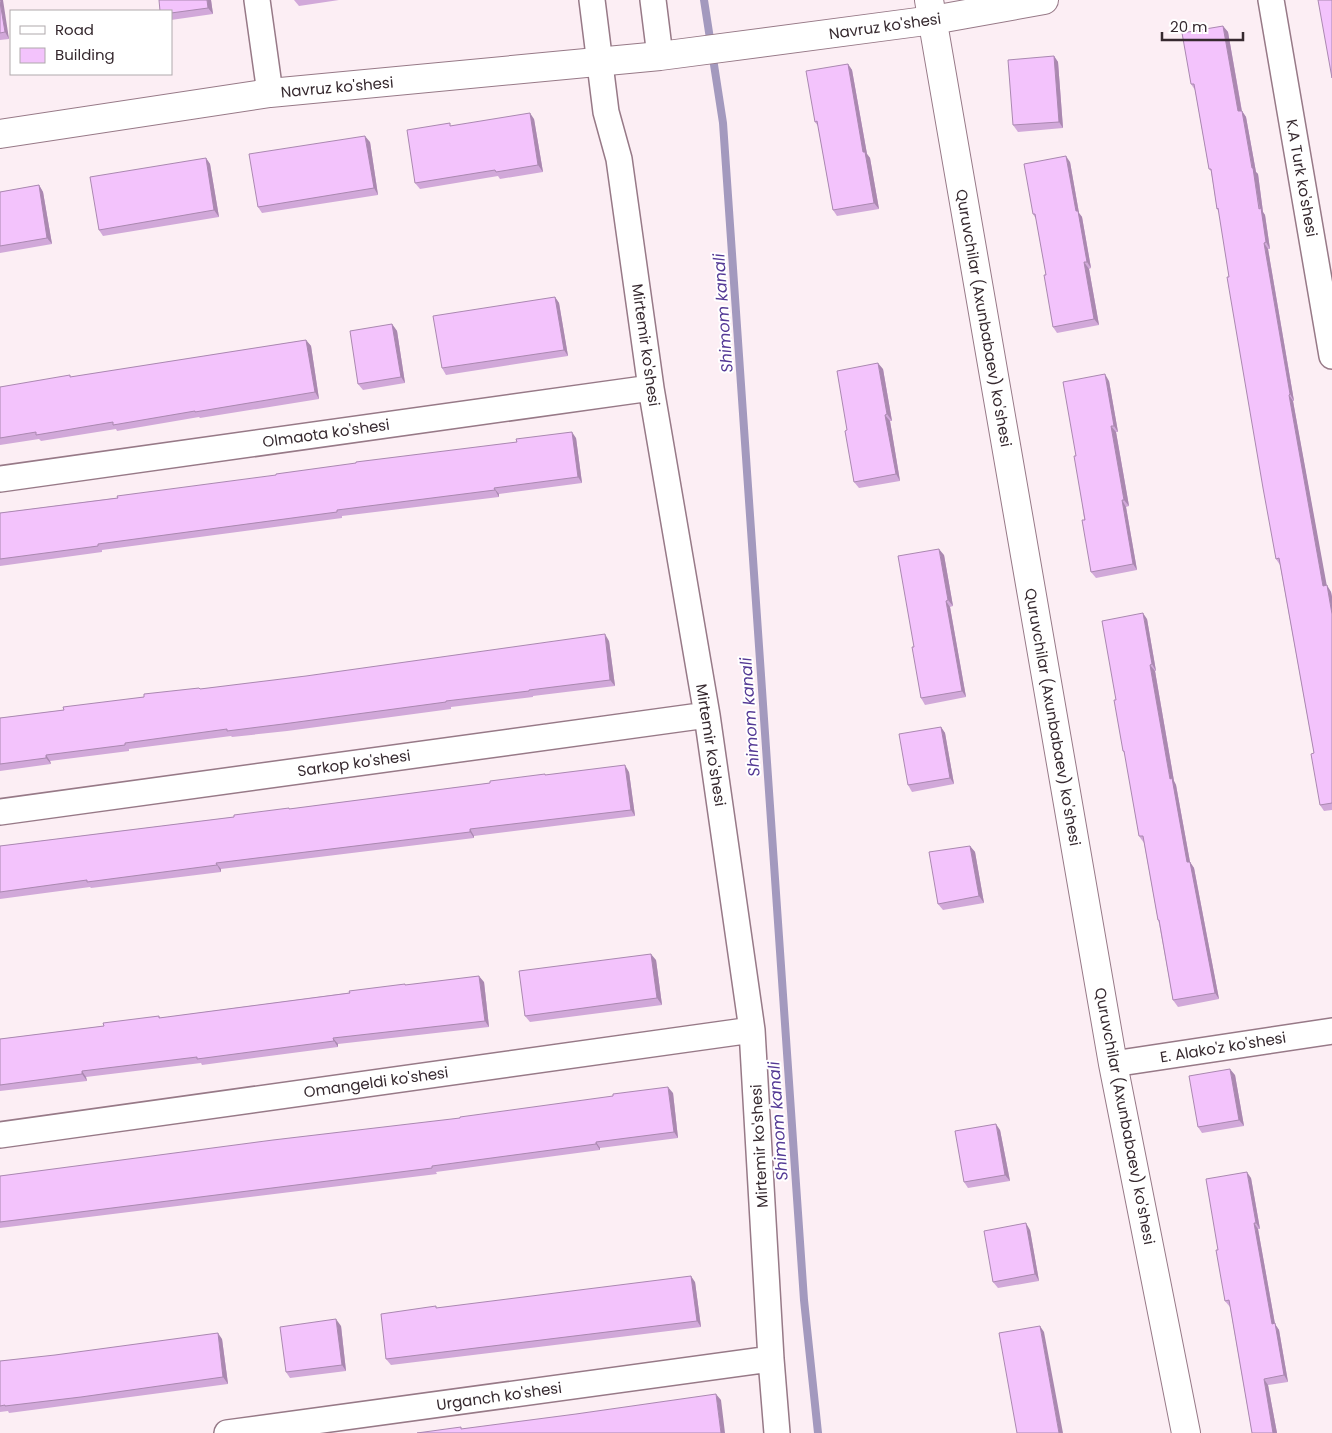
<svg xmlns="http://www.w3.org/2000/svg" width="1332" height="1433" viewBox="0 0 1332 1433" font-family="Poppins,sans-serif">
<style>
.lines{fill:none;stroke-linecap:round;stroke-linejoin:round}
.stream{stroke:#a399be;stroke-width:8}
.minor-casing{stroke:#977987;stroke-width:28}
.tertiary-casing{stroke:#977987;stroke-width:30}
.secondary-casing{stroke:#977987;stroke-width:30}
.minor{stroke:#fff;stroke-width:25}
.tertiary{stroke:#fff;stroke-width:28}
.secondary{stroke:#fff;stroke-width:28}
.wall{fill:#d1a8d9}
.shaded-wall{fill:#aa88b0}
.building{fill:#f3c3fc;stroke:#aa88b0}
.labels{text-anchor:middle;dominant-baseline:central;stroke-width:4;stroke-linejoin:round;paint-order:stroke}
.street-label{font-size:15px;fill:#36292f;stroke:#fff}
.water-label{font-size:16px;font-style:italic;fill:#543995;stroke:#fff}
</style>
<rect width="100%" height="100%" fill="#fceef4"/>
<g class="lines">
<path class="stream" d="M704 0 723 123 804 1300 818 1433"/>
<g class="minor-casing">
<path id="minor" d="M257 0 270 93
M592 0 606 112 619 159 651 388 707 715 752 1030 771 1359 777 1433
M653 0 660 56
M1271 0 1332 356
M0 479 651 388
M0 812 707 715
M1113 1064 1332 1031
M0 1135 752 1030
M227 1433 771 1359"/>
</g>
<g class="tertiary-casing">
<path id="tertiary" d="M0 134 270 93 660 56 933 20 1044 0"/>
</g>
<g class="secondary-casing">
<path id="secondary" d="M929 0 1113 1064 1186 1433"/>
</g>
<use href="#minor" class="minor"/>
<use href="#tertiary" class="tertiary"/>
<use href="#secondary" class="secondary"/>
</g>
<path class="wall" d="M0 0 9 39 0 40Z
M211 0 213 14 171 20V11Z
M294 0H339L299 6Z
M1223 26 1228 32 1242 111 1246 117 1256 172 1258 174 1263 212 1265 215 1270 249H1268L1294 401H1293L1326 585 1331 592 1332 597V810L1324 811 1320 805 1314 753 1280 565 1276 559 1229 277 1219 212 1217 209 1211 171 1209 169 1195 90 1191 84Z
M1054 56 1058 62 1063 128 1018 132 1013 125Z
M848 64 852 70 867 154 870 158 879 209 837 216 833 210 818 126 815 122Z
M534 119 543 172 500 179 498 176 420 189 415 183 451 126Z
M370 142 378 195 262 213 258 207Z
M206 158 210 164 219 217 103 236 99 230Z
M1070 162 1079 213 1082 217 1091 268 1089 269 1099 325 1057 333 1053 327 1046 275 1036 219 1033 214Z
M39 185 43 192 52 244 0 253V192Z
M555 297 559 303 568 356 446 375 442 368Z
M392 324 397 331 405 383 363 390 358 384Z
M306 340 311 346 319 399 200 418 199 417 117 431 116 429 41 441 39 439 0 445V387L72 377Z
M883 369 892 421H890L900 481 859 488 854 482 847 430Z
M1109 381 1118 432H1116L1129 506 1126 507 1137 570 1096 578 1091 572 1076 456Z
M576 438 582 483 499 494V497L342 516V518L102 550V552L0 566V513Z
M944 555 953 606 950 607 966 697 925 705 921 698 914 647Z
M1147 619 1156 671H1155L1174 781 1176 785 1190 862 1194 868 1219 999 1178 1007 1173 1000 1159 923 1158 920 1144 843 1139 836 1125 754 1123 751 1116 700Z
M609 641 615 686 533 696V697L451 707V709L287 731 232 737 231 736 129 749V751L50 761 51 764 0 771V718L64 710 199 688 201 689Z
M941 727 945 733 954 784 912 792 908 785Z
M629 772 635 816 474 836V838L221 869V872L91 888 90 887 0 899V846L234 817 290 809 490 783 546 775Z
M970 846 975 852 984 903 943 910 938 904Z
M656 960 662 1005 530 1022 525 1016Z
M484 982 489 1027 338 1044V1047L202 1065 201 1063 86 1077 87 1081 0 1091V1039L104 1026 159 1016 160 1018 406 985Z
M1235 1075 1244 1126 1202 1133 1198 1127Z
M673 1093 678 1138 600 1148V1150L436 1172 437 1174 0 1228V1176Z
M1000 1130 1010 1181 968 1188 964 1182Z
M1251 1178 1260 1229H1258L1275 1324 1279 1330 1288 1382 1268 1385 1277 1433H1252L1230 1307 1225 1301 1218 1250Z
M1030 1230 1039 1281 998 1288 993 1282Z
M695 1282 701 1327 391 1365 386 1359 437 1308Z
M341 1326 346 1371 290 1378 286 1372Z
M222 1339 228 1384 85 1403 9 1413 8 1411 0 1412V1361Z"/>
<path class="shaded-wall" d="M0 0H3L9 39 5 32Z
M207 0H211L213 14 208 8Z
M1223 26 1228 32 1243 118 1238 111Z
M1054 56 1058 62 1063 128 1059 122Z
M848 64 852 70 867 154 870 158 879 209 874 203 863 152Z
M1242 111 1246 117 1256 172 1258 174 1263 212 1265 215 1270 249 1266 242Z
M530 113 534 119 543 172 538 165Z
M365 136 370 142 378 195 374 188Z
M1066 156 1070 162 1079 213 1082 217 1091 268 1087 262 1076 211Z
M206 158 210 164 219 217 214 210Z
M39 185 43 192 52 244 47 238Z
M1264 243 1268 249 1294 401 1290 394Z
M1084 262 1089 269 1099 325 1094 319Z
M555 297 559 303 568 356 564 350Z
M392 324 397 331 405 383 401 377Z
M306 340 311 346 319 399 315 392Z
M878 363 883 369 892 421 887 414Z
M1105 374 1109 381 1118 432 1114 426Z
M1289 395 1293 401 1328 592 1323 586Z
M885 415 890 421 900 481 896 474Z
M1111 426 1116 432 1129 506 1124 500Z
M572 432 576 438 582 483 578 477Z
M494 488 499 494V497L495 490Z
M1122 500 1126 507 1137 570 1133 564Z
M939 549 944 555 953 606 948 600Z
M1327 585 1331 592 1332 597V614Z
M946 601 950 607 966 697 962 691Z
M1143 613 1147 619 1156 671 1152 664Z
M605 634 609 641 615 686 610 680Z
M1150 665 1155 671 1174 781 1176 785 1190 862 1194 868 1219 999 1215 993 1187 862 1170 779Z
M941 727 945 733 954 784 950 778Z
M46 755 50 761 51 764 46 758Z
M625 765 629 772 635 816 631 810Z
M470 829 474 836V838L470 832Z
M970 846 975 852 984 903 979 896Z
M216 863 221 869V872L217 865Z
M651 954 656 960 662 1005 657 998Z
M479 976 484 982 489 1027 485 1021Z
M333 1038 338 1044V1047L334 1041Z
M1230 1069 1235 1075 1244 1126 1239 1120Z
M82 1071 86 1077 87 1081 82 1074Z
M668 1087 673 1093 678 1138 674 1132Z
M996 1124 1000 1130 1010 1181 1005 1175Z
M596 1142 600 1148V1150L596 1144Z
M1247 1172 1251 1178 1260 1229 1256 1223Z
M1026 1223 1030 1230 1039 1281 1035 1274Z
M1254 1223 1258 1229 1275 1324 1279 1330 1288 1382 1284 1375 1272 1324Z
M691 1276 695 1282 701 1327 697 1321Z
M336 1319 341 1326 346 1371 342 1365Z
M1040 1326 1044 1332 1063 1433H1059Z
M218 1333 222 1339 228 1384 223 1377Z
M1264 1379 1268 1385 1277 1433H1273Z
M716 1394 721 1400 725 1433H721Z"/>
<path class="building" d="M159 0H207L208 8 171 13V11H160Z
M1318 0H1332V78Z
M0 2 5 32 0 33Z
M1223 26 1238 111H1242L1252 168H1253L1259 209 1261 208 1266 242 1264 243 1290 394 1289 395 1323 586 1327 585 1332 614V803L1320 805 1311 754 1314 753 1279 558 1276 559 1263 488 1227 277H1229L1218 208 1217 209 1211 169H1209L1194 84H1191L1182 33Z
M1054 56 1059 122 1013 125 1008 60Z
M848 64 863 152H865L874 203 833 210 817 121 815 122 806 71Z
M530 113 538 165 496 172 495 170 415 183 407 130 450 123V126Z
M365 136 374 188 258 207 249 154Z
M1066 156 1076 211H1078L1087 262H1084L1094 319 1053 327 1044 275H1046L1035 214H1033L1024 164Z
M206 158 214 210 99 230 90 177Z
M39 185 47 238 0 246V192Z
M555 297 564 350 442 368 433 316Z
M392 324 401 377 358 384 350 331Z
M306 340 315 392 195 412V411L113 425V422L36 435V432L0 438V387L70 375V377Z
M878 363 887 414 885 415 896 474 854 482 845 431 847 430 837 371Z
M1105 374 1114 426H1111L1124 500H1122L1133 564 1091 572 1082 520H1085L1074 456H1076L1063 382Z
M572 432 578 477 494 488 495 490 337 510V512L98 544V546L0 559V513L118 498 117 496 276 475V474L356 463V462L517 442 516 439Z
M939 549 948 600 946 601 962 691 921 698 912 647H914L898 556Z
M1143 613 1152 664 1150 665 1170 779 1172 778 1187 862H1190L1215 993 1173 1000 1159 920H1158L1143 836H1139L1124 751H1123L1114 700H1116L1102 621Z
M605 634 610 680 529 690V691L446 701V702L283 724 227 731V729L125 743V745L46 755V758L0 764V718L64 710 63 707 144 697V694L199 688 200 689 306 676Z
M941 727 950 778 908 785 899 734Z
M625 765 631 810 470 829V832L216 863 217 865 87 882V880L0 892V846L234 817V815L289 808V809L490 783V781L545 774V775Z
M970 846 979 896 938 904 929 852Z
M651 954 657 998 525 1016 519 971Z
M479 976 485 1021 333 1038 334 1041 197 1059V1057L82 1071V1074L0 1085V1039L104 1026 103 1023 159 1016V1018L350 993 349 991 405 984V985Z
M1230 1069 1239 1120 1198 1127 1189 1076Z
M668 1087 674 1132 596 1142V1144L432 1166V1168L0 1222V1176L273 1140 460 1118V1117L613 1096V1094Z
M996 1124 1005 1175 964 1182 955 1131Z
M1247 1172 1256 1223H1254L1272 1324 1275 1323 1284 1375 1264 1379 1273 1433H1252L1229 1300 1225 1301 1216 1250H1218L1206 1179Z
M1026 1223 1035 1274 993 1282 984 1231Z
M691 1276 697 1321 386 1359 381 1314 436 1306V1308Z
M336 1319 342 1365 286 1372 280 1327Z
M1040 1326 1059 1433H1017L999 1333Z
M218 1333 223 1377 81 1397 5 1406V1405L0 1406V1361L55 1355Z
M716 1394 721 1433H417L461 1427V1429L576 1414Z"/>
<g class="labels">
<g class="street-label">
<text transform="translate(885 26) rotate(-8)">Navruz ko'shesi</text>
<text transform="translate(337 87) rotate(-5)">Navruz ko'shesi</text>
<text transform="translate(1302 178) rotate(80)">K.A Turk ko'shesi</text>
<text transform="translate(984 318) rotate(80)">Quruvchilar (Axunbabaev) ko'shesi</text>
<text transform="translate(646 345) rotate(82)">Mirtemir ko'shesi</text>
<text transform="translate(326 433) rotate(-8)">Olmaota ko'shesi</text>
<text transform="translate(1053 717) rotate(80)">Quruvchilar (Axunbabaev) ko'shesi</text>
<text transform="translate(711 745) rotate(81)">Mirtemir ko'shesi</text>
<text transform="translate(354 763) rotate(-8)">Sarkop ko'shesi</text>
<text transform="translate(1223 1047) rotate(-9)">E. Alako'z ko'shesi</text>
<text transform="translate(376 1082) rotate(-8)">Omangeldi ko'shesi</text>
<text transform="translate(1125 1116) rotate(79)">Quruvchilar (Axunbabaev) ko'shesi</text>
<text transform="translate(759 1146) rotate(-93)">Mirtemir ko'shesi</text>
<text transform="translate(499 1396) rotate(-8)">Urganch ko'shesi</text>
</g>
<g class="water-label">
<text transform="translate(723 313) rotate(-94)">Shimom kanali</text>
<text transform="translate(750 717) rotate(-94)">Shimom kanali</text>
<text transform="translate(778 1121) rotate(-94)">Shimom kanali</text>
</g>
</g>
<rect x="10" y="10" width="162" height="65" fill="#ffffff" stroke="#afa9ac"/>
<rect x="20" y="26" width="25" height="8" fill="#ffffff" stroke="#afa9ac"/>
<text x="55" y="35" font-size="15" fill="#36292f">Road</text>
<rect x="20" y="48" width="25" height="15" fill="#f3c3fc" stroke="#afa9ac"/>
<text x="55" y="60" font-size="15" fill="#36292f">Building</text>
<path d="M1162 32v8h81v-8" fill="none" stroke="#36292f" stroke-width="2.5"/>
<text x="1170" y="32" font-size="15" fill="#36292f" stroke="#ffffff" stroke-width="4" paint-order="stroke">20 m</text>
</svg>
